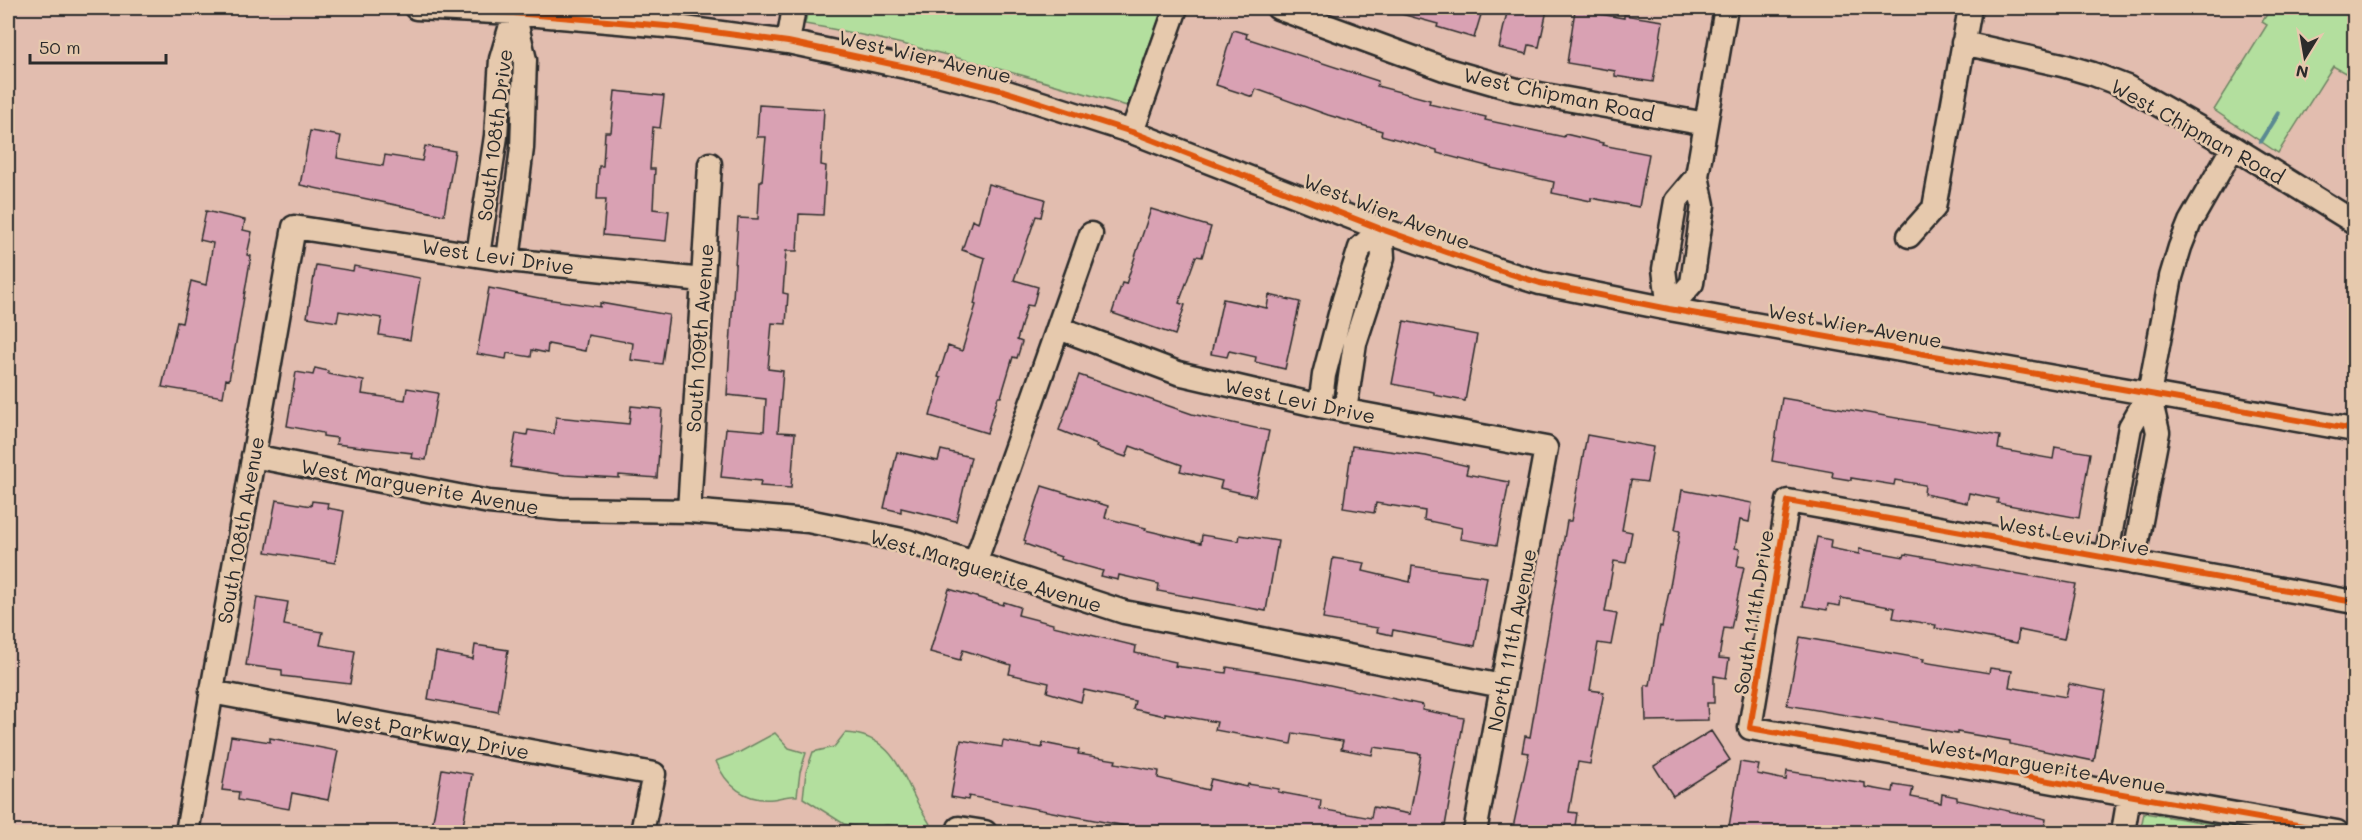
<svg xmlns="http://www.w3.org/2000/svg" width="2362" height="840" viewBox="0 0 2362 840" font-family="Mali,sans-serif">
<style>
.green{fill:#b3df9e;stroke:#6f8564;stroke-width:1.5}
.lines{fill:none;stroke-linecap:round;stroke-linejoin:round}
.stream{stroke:#5a8992;stroke-width:5}
.building{fill:#d9a1b3;stroke:#2b2b2b;stroke-width:1.5}
.minor-casing{stroke:#2b2b2b;stroke-width:27}
.minor{stroke:#e6c9ad;stroke-width:22}
.cycleway-casing{stroke:#e6c9ad;stroke-width:10}
.cycleway{stroke:#df570e;stroke-width:6}
.labels{text-anchor:middle;dominant-baseline:central;stroke-width:5;stroke-linejoin:round;paint-order:stroke}
.street-label{font-size:20px;fill:#2b2b2b;stroke:#e6c9ad}
</style>
<rect width="100%" height="100%" fill="#e2bdaf"/>
<filter id="ink" filterUnits="userSpaceOnUse"><feTurbulence type="fractalNoise" baseFrequency=".0167" numOctaves="2"/><feDisplacementMap in="SourceGraphic" scale="12" xChannelSelector="R" yChannelSelector="G"/><feConvolveMatrix kernelMatrix="1 2 1 2 8 2 1 2 1" color-interpolation-filters="sRGB"/></filter>
<g filter="url(#ink)">
<path class="green" d="M808 8H1163L1127 106C1020 74 914 43 805 24Z
M2271 8H2354V78L2333 66 2278 153 2214 110 2267 25 2262 22Z
M775 733 789 748 806 753 800 772 797 796C788 795 781 798 773 799 746 802 725 785 716 761L740 752Z
M845 733C889 735 899 766 916 800 921 811 930 822 934 832H909L897 826 887 825 864 828 844 824 803 798 806 772 813 752 834 747Z
M2144 813 2264 832H2140Z"/>
<g class="lines">
<path class="stream" d="M2261 141 2278 114"/>
</g>
<path class="building" d="M1395 8H1483L1474 38 1437 27 1438 24 1394 12Z
M1508 8H1534L1547 10 1539 47 1529 45 1527 54 1499 48Z
M1575 10 1624 18V15L1663 21 1653 82 1615 76V71L1567 63Z
M1233 30 1247 34 1246 38 1378 81 1377 86 1430 100 1429 104 1486 117 1485 120 1564 137 1565 134 1603 143 1602 145 1649 154 1639 207 1591 198V201L1552 193 1554 182 1491 168V167L1437 153V150L1381 135 1382 131 1328 115 1256 89 1253 97 1216 85Z
M615 91 664 96 660 128 653 127 650 169H655L653 209 669 211 666 241 603 235 606 199H597L599 166H603L605 132H611Z
M759 105 824 109 821 165 826 166 823 215 799 214 797 251H786L783 293 788 294 786 324 772 323 768 369 783 371 778 432 795 433 791 488 760 486 761 481 721 477 726 428 764 431 766 399 727 395 738 218 758 219 760 181H762L766 137H757Z
M310 131 341 136 337 158 383 166 385 155 422 161 425 146 455 151 444 215 300 185Z
M988 184 1045 199 1041 217 1036 216 1014 280 1038 287 1033 306 1027 305 1017 340 1022 342 1017 358 1013 357 1001 397H998L987 433 930 416 941 378 938 377 948 346 962 351 976 305 974 304 985 258 962 250 972 220 978 223Z
M1151 209 1211 227 1202 257 1196 256 1179 303 1185 305 1175 335 1112 313 1122 283 1126 284Z
M206 211 245 220 243 230 252 232 247 255 251 256 238 332 229 380 226 379 223 397 162 387 177 322 182 323 191 281 206 285 213 243 200 240Z
M316 265 353 271 354 266 420 278 410 340 379 335 382 318 339 311 337 322 307 317Z
M489 288 539 298 600 307V303L669 315 662 364 631 360 633 343 588 335 585 351 548 344 547 353 532 350 531 357 507 353 506 359 477 354Z
M1269 295 1300 302 1285 369 1255 362 1256 357 1229 351 1227 357 1211 354 1223 299 1267 308Z
M1404 321 1477 335 1465 401 1434 395V392L1392 384Z
M315 368 328 371V374L364 381 362 394 405 400 407 388 438 393 426 460 411 458 412 453 336 444 337 438 323 436V433L287 426 296 372 313 375Z
M1079 375 1192 414 1269 431 1255 496 1220 488 1222 481 1180 471 1182 465 1130 446 1126 457 1096 447 1097 445 1059 430Z
M1782 398 2000 436 1998 449 2053 459 2055 447 2090 453 2079 518 1997 503 1998 499 1969 493 1967 503 1949 499 1924 494 1925 485 1895 480 1894 485 1851 478V480L1832 477 1833 472 1772 461Z
M631 406 662 409 657 478 619 475V478L565 475 510 467 516 433 527 435 528 430 554 434 556 417 629 424Z
M1587 435 1653 447 1647 482 1631 480 1622 530 1632 532 1626 563 1614 561 1605 612 1617 614 1611 645 1598 643 1590 690 1604 692 1590 764 1578 762 1569 812 1577 813 1574 832H1512L1529 753 1522 752 1525 736 1530 737 1567 521H1571Z
M1352 446 1426 456 1468 466 1466 474 1509 482 1497 545 1460 539 1462 528 1424 520 1425 511 1376 503 1374 513 1343 508Z
M941 450 971 457 956 521 901 508V512L884 508 897 452 938 461Z
M1042 486 1108 506 1105 518 1146 528 1145 530 1201 543 1202 535 1239 541 1240 535 1278 541 1266 611 1158 591 1159 584 1119 575 1118 580 1101 576 1103 571 1060 559 1061 557 1025 544 1026 541 1024 540Z
M1682 490 1752 503 1749 522 1740 520 1735 548 1740 549 1737 566 1744 567 1731 629 1724 628 1719 658 1729 659 1726 678 1714 676V703H1707L1708 720 1646 721 1645 685H1650L1660 626 1662 627 1671 581 1680 531 1675 530Z
M276 500 311 506 312 501 328 503 327 508 344 511 335 563 266 552Z
M1817 537 1831 540 1830 548 1859 554V549L1904 557 1905 554 2076 584 2064 639 2019 630 2017 643 1935 628 1936 625 1893 618 1895 608 1841 598 1840 606 1828 604 1827 610 1803 606Z
M1333 558 1365 563 1363 571 1410 582 1412 566 1487 577 1475 646 1393 630 1392 635 1377 632 1378 628 1323 619Z
M949 589 1003 605 1004 602 1020 607 1018 615 1053 624V626L1136 646 1135 653 1176 662 1175 666 1226 673 1227 667 1302 679 1423 705 1422 710 1464 718 1444 832H1157L969 796 968 800 951 797 961 740 1002 747 1003 741 1042 748 1043 743 1079 750 1078 754 1116 760 1115 763 1159 771 1158 778 1208 790 1211 779 1247 787 1248 784 1279 789 1278 792 1321 800 1320 809 1371 818 1373 807 1410 814 1421 754 1374 747 1372 755 1341 749 1343 741 1293 733 1291 744 1215 730 1217 722 1165 713V716L1133 709 1135 701 1084 690 1081 702 1047 692 1049 683 1009 674 1011 665 963 650 960 660 930 652Z
M257 597 288 602 284 625 323 632 320 645 355 651 350 684 282 676V670L246 665Z
M1800 637 1924 659 1923 662 1989 673 1990 668 2012 671 2009 687 2066 697 2069 684 2106 691 2094 761 2010 744V741L1957 732V734L1787 705Z
M475 645 508 650 498 712 428 699 436 652 473 659Z
M1711 731 1730 760 1673 796 1654 766Z
M231 736 270 742V738L338 751 328 800 292 793 289 809 238 800 239 792 222 790Z
M1740 762 1759 765 1757 774 1786 780 1787 771 1865 783V787L1893 792 1894 785 1913 788 1911 797 1941 803 1942 794 1957 797V800L2046 819 2044 832H1728Z
M442 769 472 774 462 832H431Z"/>
<g class="lines">
<g class="minor-casing">
<path id="minor" d="M416 8 514 13 677 27 788 42 934 73 1004 91 1132 132 1381 229 1498 270 1540 283 1669 309 2354 430
M1278 8 1444 69 1517 90 1706 124
M788 42 794 8
M1963 43 2062 65 2093 74 2127 87 2233 147 2354 222
M1132 132 1176 8
M1909 236 1934 208 1970 8
M478 255 496 136 501 59 514 15
M508 260 522 148 525 60 514 13
M1669 309 1692 283 1703 205 1697 176 1726 8
M1669 309 1664 269 1676 201 1697 176
M1059 328 1178 373 1320 406 1546 448 1475 832
M1320 406 1324 375 1344 299 1360 248 1381 229
M1345 411 1355 343 1383 257 1381 229
M253 456 489 502 562 509 689 511 808 521 907 541 1124 612 1502 686
M689 511 710 164
M2106 558 2130 427 2149 394 2171 277 2180 247 2190 222 2233 147
M975 563 1091 234
M2133 563 2158 432 2149 394
M211 692 654 774 642 832
M187 832 294 227 508 260 703 280
M958 832 959 828 985 832
M2123 832 2129 797
M2337 832 1750 728 1788 501 2354 602"/>
</g>
<use href="#minor" class="minor"/>
<g class="cycleway-casing">
<path id="cycleway" d="M416 8 514 13 677 27 788 42 934 73 1004 91 1132 132 1381 229 1498 270 1540 283 1669 309 2354 430
M2337 832 1750 728 1788 501 2354 602"/>
</g>
<use href="#cycleway" class="cycleway"/>
</g>
</g>
<g class="labels">
<g class="street-label">
<text transform="translate(925 56) rotate(13)">West Wier Avenue</text>
<text transform="translate(1559 94) rotate(12)">West Chipman Road</text>
<text transform="translate(2198 131) rotate(29)">West Chipman Road</text>
<text transform="translate(494 135) rotate(-83)">South 108th Drive</text>
<text transform="translate(1387 211) rotate(21)">West Wier Avenue</text>
<text transform="translate(498 256) rotate(8)">West Levi Drive</text>
<text transform="translate(1855 325) rotate(10)">West Wier Avenue</text>
<text transform="translate(699 338) rotate(-86)">South 109th Avenue</text>
<text transform="translate(1300 400) rotate(12)">West Levi Drive</text>
<text transform="translate(420 486) rotate(10)">West Marguerite Avenue</text>
<text transform="translate(240 530) rotate(-80)">South 108th Avenue</text>
<text transform="translate(2074 535) rotate(10)">West Levi Drive</text>
<text transform="translate(986 570) rotate(17)">West Marguerite Avenue</text>
<text transform="translate(1753 612) rotate(-81)">South 111th Drive</text>
<text transform="translate(1511 640) rotate(-79)">North 111th Avenue</text>
<text transform="translate(432 733) rotate(11)">West Parkway Drive</text>
<text transform="translate(2047 765) rotate(10)">West Marguerite Avenue</text>
</g>
</g>
<rect width="2362" height="840" fill="none" stroke="#e6c9ad" stroke-width="30"/>
<rect x="15" y="15" width="2332" height="810" fill="none" stroke="#2b2b2b" stroke-width="2" filter="url(#ink)"/>
<g transform="translate(2305 57) rotate(191)" stroke="#e6c9ad" stroke-width="4.5" paint-order="stroke">
<path d="M0-4.5L10 22L0 15L-10 22Z" fill="#2b2b2b"/>
<text y="-9" font-size="16" font-weight="bold" text-anchor="middle" fill="#2b2b2b">N</text>
</g>
<path d="M30 54v9h136v-9" fill="none" stroke="#2b2b2b" stroke-width="3"/>
<text x="39" y="54" font-size="18" fill="#2b2b2b" stroke="#e6c9ad" stroke-width="4.5" paint-order="stroke">50 m</text>
</svg>
